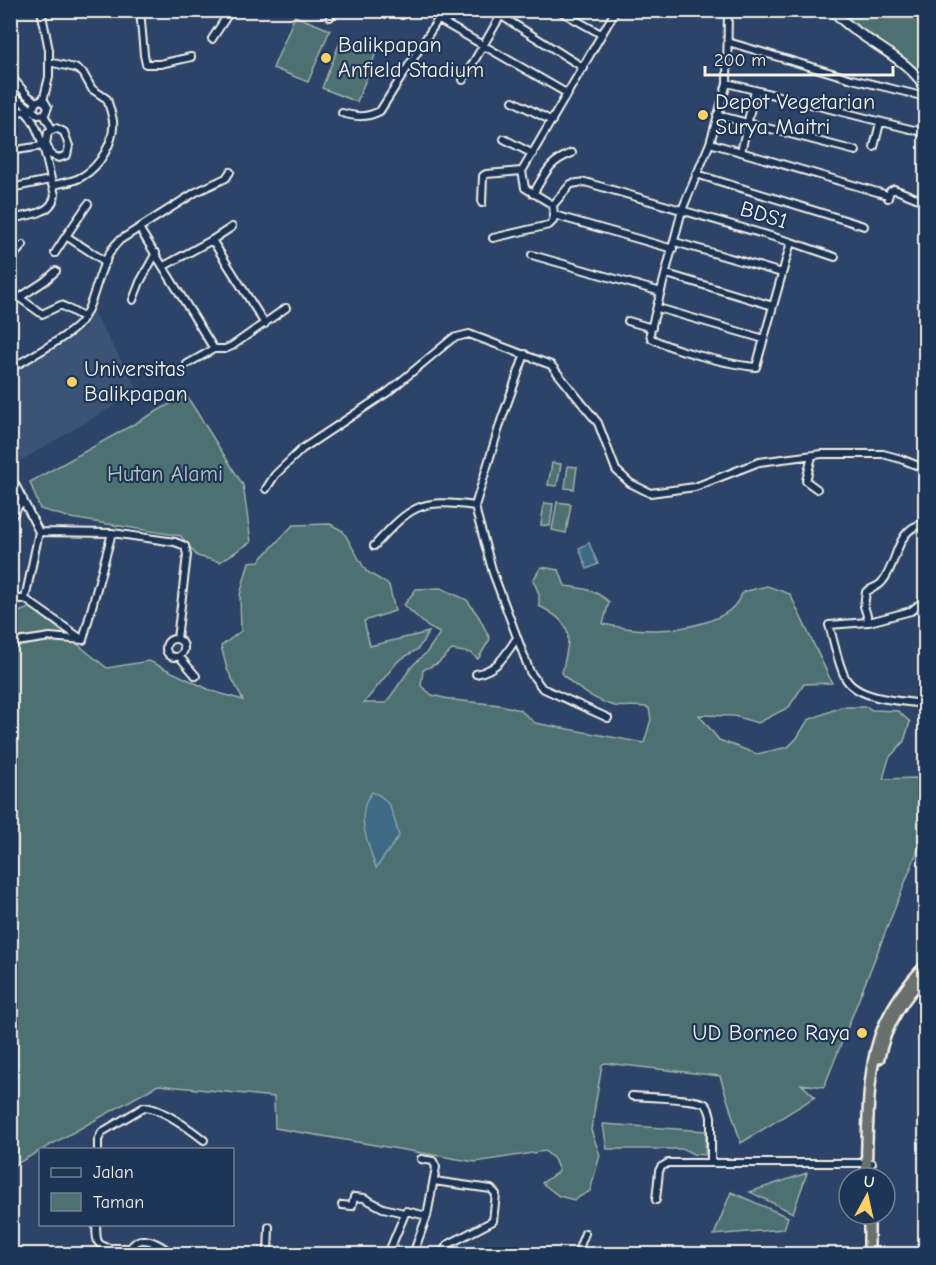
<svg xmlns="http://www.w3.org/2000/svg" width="936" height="1265" viewBox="0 0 936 1265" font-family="'Comic Neue',sans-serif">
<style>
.built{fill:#3c5275}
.green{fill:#4d7071;stroke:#a0b0ac;stroke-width:1.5}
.water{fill:#3e6a84;stroke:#87a0ac;stroke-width:1.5}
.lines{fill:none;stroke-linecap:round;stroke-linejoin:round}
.minor-casing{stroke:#f4f1e8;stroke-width:10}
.tertiary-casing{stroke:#f4f1e8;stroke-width:12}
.trunk-casing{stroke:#f4f1e8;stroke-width:14}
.minor{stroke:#1d3557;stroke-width:6}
.tertiary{stroke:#1d3557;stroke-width:8}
.trunk{stroke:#6a706d;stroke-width:9}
.poi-dot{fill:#ffd166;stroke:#1d3557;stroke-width:2}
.labels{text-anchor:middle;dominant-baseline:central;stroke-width:4.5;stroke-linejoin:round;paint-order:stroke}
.poi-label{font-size:22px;fill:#f4f1e8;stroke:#1d3557;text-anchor:start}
.street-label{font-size:22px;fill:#f4f1e8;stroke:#1d3557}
.park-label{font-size:22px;fill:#bac4be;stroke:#1d3557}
</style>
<rect width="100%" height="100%" fill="#2d4468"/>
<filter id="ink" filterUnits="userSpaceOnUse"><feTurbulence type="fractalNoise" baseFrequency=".0167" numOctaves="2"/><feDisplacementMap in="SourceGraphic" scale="12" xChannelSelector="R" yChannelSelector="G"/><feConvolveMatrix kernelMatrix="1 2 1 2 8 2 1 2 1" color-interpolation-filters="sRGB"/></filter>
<g filter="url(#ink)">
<path class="built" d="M94 313 139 391 13 465 11 459V373L86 328 82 321Z"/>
<path class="green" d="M840 11H917L925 75 924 77 917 73 851 22Z
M295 16 330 30 308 82 273 68Z
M342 37 377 50 357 102 322 88Z
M186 395 243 485 251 542 220 562 197 556 181 536 71 518 40 509 30 482Z
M552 463 561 464 557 486 548 485Z
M568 466 577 467 574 489 565 488Z
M557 502 571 504 566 533 552 530Z
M544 503 553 504 550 526 541 525Z
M330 524 343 531 366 571 389 585 395 611 364 621 370 646 429 632 418 649 398 661 364 703H386L412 666 427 652 440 633 428 627 404 605 416 589 441 588 467 600 479 617 490 639 478 659 471 653 452 650 438 663 423 670 421 686 432 695 453 700 500 705 520 710 535 723 644 743 651 719 649 708C637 704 627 708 615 706 598 702 572 686 562 673 570 636 576 624 539 606V594L533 580 541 567 559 570 565 586C583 588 596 590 609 602L603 624C640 632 673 633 709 621 717 618 727 614 733 607 737 603 740 597 743 592L767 586 790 594 832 683 804 684 789 707 758 723 734 716 699 715 719 740 757 754 788 747 797 738 808 720 841 707H867L872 710 898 711 910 722 904 741 889 758 883 779 915 778 925 784V832L824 1087 801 1084 815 1097 741 1143 720 1076 605 1063 602 1065 591 1130 600 1155 590 1191 574 1200 559 1196 542 1183 559 1171 554 1159 545 1151 475 1162 275 1128 274 1097 158 1085 11 1167V615L31 607 107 668 149 661 212 691 243 700 227 669 221 646 241 631 240 595 249 562 259 561 293 525Z
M603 1124 706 1131 705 1155 693 1154 684 1149H607Z
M807 1173 793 1213 750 1192Z
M731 1192 788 1217 784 1229 714 1235Z"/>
<path class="water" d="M589 543 598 564 587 569 579 548Z
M372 792C393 799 393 817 399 836L376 868C368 844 354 813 372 792Z"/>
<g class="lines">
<g class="minor-casing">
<path id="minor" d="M41 10 49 50V77L43 101
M140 10 144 55 146 64H160L191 57
M492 10 584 68
M558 10 601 34
M728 10 727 83 710 143 682 210 650 333 651 338C672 350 731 365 756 367L791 242
M402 15 403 10
M330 17 333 10
M439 20 568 94
M212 39 231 10
M728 42 852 79 926 97
M49 62 75 68 83 73 92 89 107 99C109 106 112 114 113 121 115 141 100 166 83 176 74 182 63 183 52 185
M10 75 27 95 36 102
M463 80 504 10
M727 83 926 133
M10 89 17 98 38 115 45 114 48 107 45 102 40 100 36 102 33 109
M513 101 552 121
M10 113 25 111C43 128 48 171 55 195 52 215 27 215 10 219
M342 113C357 117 366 118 380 111L444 10
M44 115 52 129
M717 115 856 151
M56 128 64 132 69 146 67 155 59 158 51 155 46 144 48 132Z
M504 139 533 154
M710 143 884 194
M874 147 880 123
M10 151 42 146
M741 152 755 90
M522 171 525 188 553 205
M696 174 864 226
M10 188 50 180
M533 194C546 173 548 162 572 153
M888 198 890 191 894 189 926 202
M482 203 483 176 486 174 522 171 616 10
M139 228 214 349
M66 236 88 204
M493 238 549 225 553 221 554 215
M212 240 232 227
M675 242 782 273
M673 249 554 215 553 205 571 184 585 182 791 242 835 257
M55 253 66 236 106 262
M532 255 661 292
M10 259 23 245
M164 266 212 240 265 324
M56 271 45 281 22 296 21 299 42 314 61 305 83 317
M667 274 773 306
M133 300 140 282 156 253
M658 308 764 339
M628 321 652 328
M525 354 501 421 475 506 477 515 493 573 530 672 542 688 608 718
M187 364 214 349H225L232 346 286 308
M10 369C26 359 70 336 80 323 98 299 97 261 120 240L196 192 226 178 230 172
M812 456 806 481 817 489
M10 474 39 532 112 533 175 542 185 546 187 555 177 639
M266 489 275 475 302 449 388 392 453 338 469 334 551 365 598 423 616 470 630 483 650 493 695 487 759 462 822 454H883L901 459 926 469
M10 519 23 499
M926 523C894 528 899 563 882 582 878 587 871 588 866 592L864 606 869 622 911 611 926 599
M374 546C411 506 419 498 475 506
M10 599H25L83 640
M25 599 39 532
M868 622 829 625C834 641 838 665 846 679 859 700 903 701 926 704
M166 648a9 9 0 1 1 18 0a9 9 0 1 1-18 0Z
M83 640 112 533
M10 643 50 637 83 640
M179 656 196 676
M476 674C499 669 504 656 517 638
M632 1096C645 1097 696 1098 705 1104 709 1107 710 1112 711 1117V1163
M98 1150V1140L102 1132 144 1107C162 1108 190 1129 204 1140
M434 1181 491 1189 496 1194 493 1221 447 1245 442 1254
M656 1200 659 1171 661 1167 668 1163H872
M342 1205 352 1206 354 1197 364 1198 383 1208 404 1213
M96 1224C97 1239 94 1245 110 1248L109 1254
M110 1248H130C132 1246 135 1242 138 1241 148 1237 165 1247 171 1254
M152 1254 155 1243
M268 1254 269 1227
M388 1254 406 1211 427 1216
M413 1254 427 1216 436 1167 433 1161 421 1159
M577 1254 585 1233"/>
</g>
<g class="tertiary-casing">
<path id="tertiary" d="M833 10C855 39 913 58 926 91"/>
</g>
<g class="trunk-casing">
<path id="trunk" d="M879 1058C885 1027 903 997 926 975
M867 1178C866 1158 867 1138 868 1117 870 1052 880 1013 926 965
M869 1254V1214"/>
</g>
<use href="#minor" class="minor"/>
<use href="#tertiary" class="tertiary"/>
<use href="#trunk" class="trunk"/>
</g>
</g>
<g class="poi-dot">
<circle cx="326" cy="58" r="6"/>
<circle cx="703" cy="115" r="6"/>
<circle cx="72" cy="382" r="6"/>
<circle cx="862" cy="1033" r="6"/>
</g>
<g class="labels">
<g class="poi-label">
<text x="338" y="45">Balikpapan<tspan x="338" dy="25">Anfield Stadium</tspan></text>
<text x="715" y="102">Depot Vegetarian<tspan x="715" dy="25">Surya Maitri</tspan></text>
<text x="84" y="369">Universitas<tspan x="84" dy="25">Balikpapan</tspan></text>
<text x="850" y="1033" text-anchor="end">UD Borneo Raya</text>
</g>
<g class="street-label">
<text transform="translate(764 215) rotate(17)">BDS1</text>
</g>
<g class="park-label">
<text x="165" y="474">Hutan Alami</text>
</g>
</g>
<rect width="936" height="1265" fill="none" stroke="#1d3557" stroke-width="36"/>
<rect x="18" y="18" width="900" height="1229" fill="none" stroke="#f4f1e8" stroke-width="2" filter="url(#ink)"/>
<rect x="39" y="1148" width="195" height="78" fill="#1d3557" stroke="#738091" stroke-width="1.5"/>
<rect x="51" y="1168" width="30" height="9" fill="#1d3557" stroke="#738091" stroke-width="1.5"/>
<text x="93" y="1178" font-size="18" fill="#f4f1e8">Jalan</text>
<rect x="51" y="1193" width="30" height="18" fill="#4d7071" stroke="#738091" stroke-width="1.5"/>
<text x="93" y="1208" font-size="18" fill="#f4f1e8">Taman</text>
<g transform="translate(867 1196) rotate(8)"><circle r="28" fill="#1d3557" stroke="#738091" stroke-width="1.5"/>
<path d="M0-4.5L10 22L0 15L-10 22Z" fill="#ffd166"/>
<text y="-9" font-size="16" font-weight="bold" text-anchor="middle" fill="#f4f1e8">U</text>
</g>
<path d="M705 66v9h188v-9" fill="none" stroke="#f4f1e8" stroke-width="3"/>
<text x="714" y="66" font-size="18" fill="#f4f1e8" stroke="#1d3557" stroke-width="4.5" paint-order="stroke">200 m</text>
</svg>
